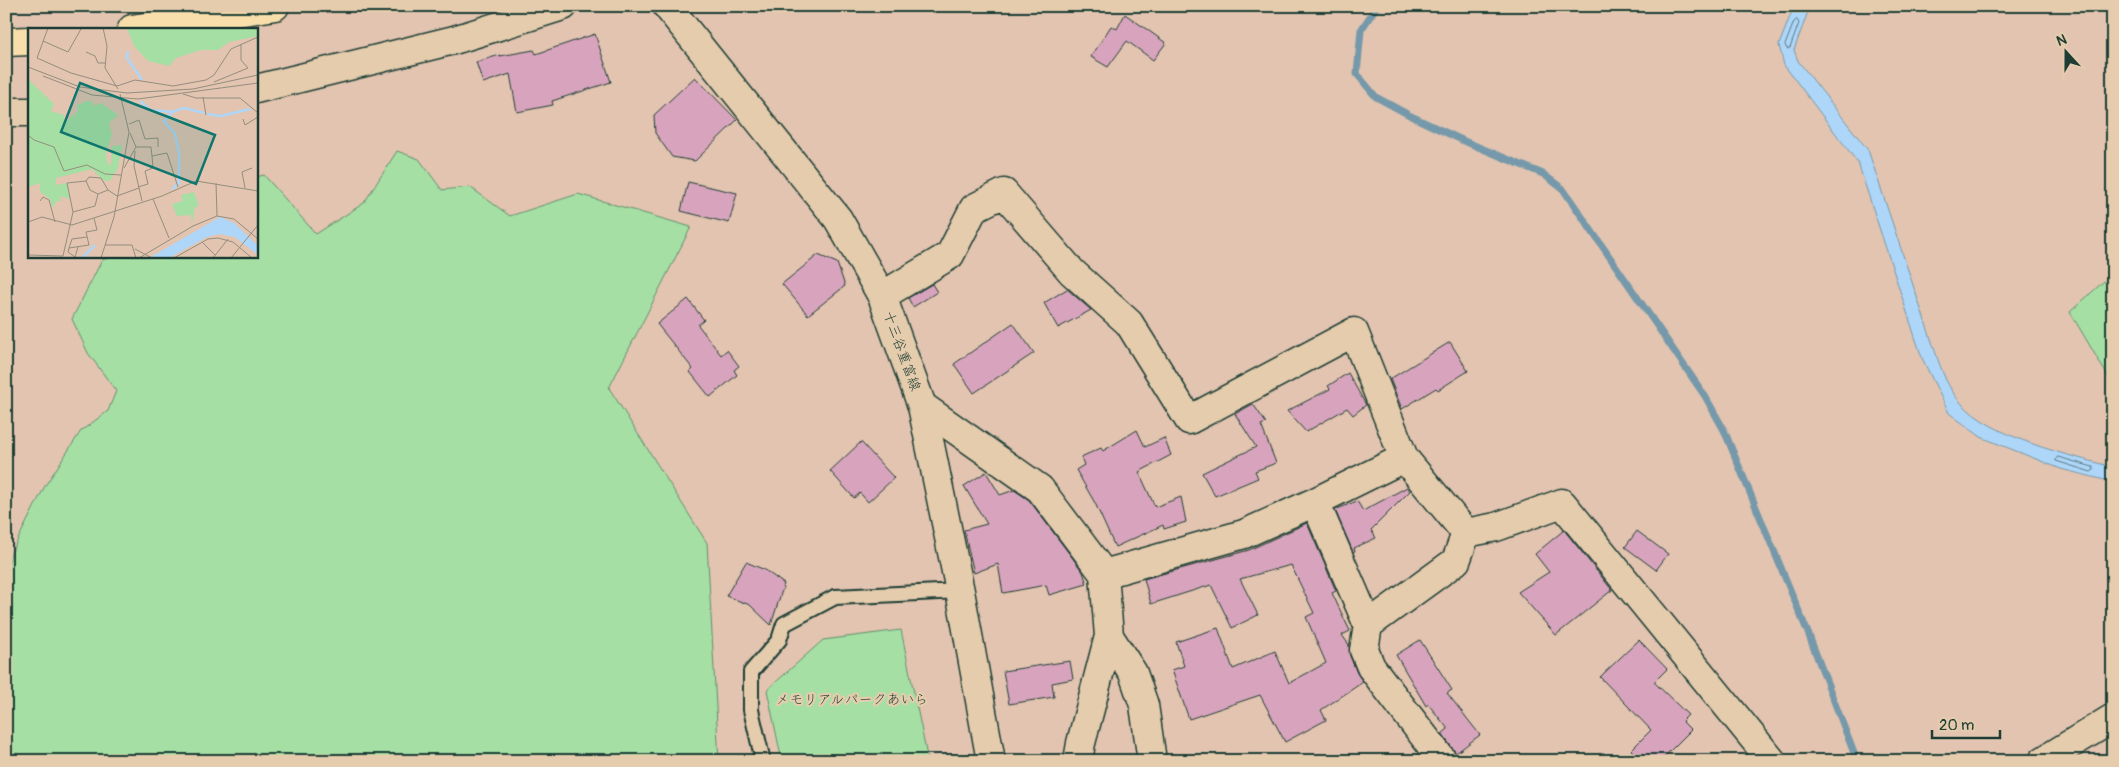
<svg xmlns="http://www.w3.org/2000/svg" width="2119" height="767" viewBox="0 0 2119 767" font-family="Pangolin,'Klee One',sans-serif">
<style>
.green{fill:#a5dfa4;stroke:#628e6c}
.water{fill:#aed6f9;stroke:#7599aa}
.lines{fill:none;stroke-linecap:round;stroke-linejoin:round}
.shore{stroke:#587a83;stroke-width:1}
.stream{stroke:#7599aa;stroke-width:7}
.building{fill:#d8a4bd;stroke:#1f3d34}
.lane-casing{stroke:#1f3d34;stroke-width:18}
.street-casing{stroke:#1f3d34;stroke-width:31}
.secondary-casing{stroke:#1f3d34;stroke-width:31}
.highway-casing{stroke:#1f3d34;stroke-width:31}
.lane{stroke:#e4ccad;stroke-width:14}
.street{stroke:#e4ccad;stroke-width:28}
.secondary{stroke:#e4ccad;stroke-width:28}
.highway{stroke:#f8deab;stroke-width:28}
.labels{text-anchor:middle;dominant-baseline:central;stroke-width:4.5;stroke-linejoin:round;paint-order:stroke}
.street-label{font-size:14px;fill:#1f3d34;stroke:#e4ccad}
.park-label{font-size:14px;fill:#26453a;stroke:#e4ccad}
.inset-river{fill:none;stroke:#aed6f9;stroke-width:2.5}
.inset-road{fill:none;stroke:#948e7e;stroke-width:1}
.view{fill:#0f766e;fill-opacity:0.15;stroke:#0f766e;stroke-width:2.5}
.inset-edge{fill:none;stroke:#1f3d34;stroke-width:2.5}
</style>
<rect width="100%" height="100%" fill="#e2c4b0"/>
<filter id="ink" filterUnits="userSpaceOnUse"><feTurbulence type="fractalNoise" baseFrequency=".02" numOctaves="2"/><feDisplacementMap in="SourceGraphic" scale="10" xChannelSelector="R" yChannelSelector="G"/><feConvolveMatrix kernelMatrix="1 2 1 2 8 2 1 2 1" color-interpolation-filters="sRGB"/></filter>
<g filter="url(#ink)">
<path class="green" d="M397 151 419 159 442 190 470 187 510 216 578 194 691 227 609 388 707 543 719 761H6V573L11 553 45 486 81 431 108 411 116 391 88 353 72 319 102 260 115 256H256V177L264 175 316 234 364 203Z
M2113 273V385L2070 312Z
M901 630 928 761H782L767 690 823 640Z"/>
<path class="water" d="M1794 6H1810L1794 50 1798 61 1868 150 1935 351C1941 369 1948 389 1961 403 1993 438 2067 455 2113 467V482L2061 469 1981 437 1949 413 1922 358 1858 163 1784 65 1779 45Z"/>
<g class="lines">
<path class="shore" d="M1797 20 1799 23 1790 48 1787 49 1785 45 1794 22Z
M2058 457 2093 467 2094 470 2091 472 2056 461Z"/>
<path class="stream" d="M1377 6 1361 30 1357 74 1376 97 1411 116 1464 141 1543 174 1563 189 1705 396 1724 430 1808 633 1857 761"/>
</g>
<path class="building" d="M1125 14 1166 43 1153 60 1127 41 1108 67 1091 57 1111 26 1117 29Z
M595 34 611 82 552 101 553 105 517 112 510 74 483 83 476 62 500 55V56L534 50 536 54Z
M695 77 737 120 695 161 672 157 655 133 654 115Z
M688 182 737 193 729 223 681 211Z
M818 255 837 263 845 286 808 315 782 284Z
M932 284 937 292 913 307 908 298Z
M1067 289 1091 310 1058 328 1044 303Z
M688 299 704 320 698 325 721 355 727 350 739 366 734 370 737 375 710 397 690 372 693 369 657 324Z
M1013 323 1034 353 974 393 954 364Z
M1450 342 1468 371 1438 390 1436 388 1402 409 1390 379Z
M1348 373 1366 405 1353 415 1347 408 1306 432 1287 411 1330 389 1328 386Z
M1253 404 1266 423 1261 425 1276 463 1255 471 1258 478 1215 496 1202 473 1256 447 1235 414Z
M1137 430 1145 447 1164 438 1171 455 1139 472 1155 507 1181 497 1186 522 1164 529 1163 525 1115 547 1095 503 1076 470 1084 465 1081 457 1101 448 1103 451Z
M861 442 894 478 868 502 860 493 854 498 830 471Z
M986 472 1000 495 1014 490 1029 500 1083 572 1087 584 1049 595 1046 585 1003 593 998 564 974 573 964 530 987 524 964 486Z
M1407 487 1410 491 1371 530 1376 538 1354 548 1355 551 1353 552 1335 510 1357 501 1363 511Z
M1307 523 1336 591 1332 593 1350 631 1342 635 1349 645 1350 656 1357 673 1363 682 1321 710 1326 720 1285 742 1260 695 1189 719 1172 670 1184 666 1176 642 1218 628 1233 669 1275 651 1289 683 1326 663 1306 617 1314 613 1291 565 1240 579 1258 615 1232 628 1211 585 1151 604 1144 579 1249 550Z
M1564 530 1612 590 1556 635 1518 592 1549 572 1535 554Z
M1637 531 1668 554 1656 570 1625 547Z
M746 562 765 570 784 584 771 625 750 605 726 596Z
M1420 640 1452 690 1447 693 1480 735 1456 753 1442 734 1448 729 1428 704 1426 706 1396 655Z
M1639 640 1667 669 1654 682 1688 715 1682 721 1691 730 1660 761H1642L1631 750 1651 730 1600 677Z
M1070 661 1073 679 1052 683 1054 697 1009 704 1003 671Z"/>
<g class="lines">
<g class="lane-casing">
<path id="lane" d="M763 761 751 710V672L779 640 784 624 835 597 960 591"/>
</g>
<g class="street-casing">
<path id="street" d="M882 296 950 255 974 208 1004 193 1072 272 1129 323 1189 420 1354 332 1404 458
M922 406 1040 489 1104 574 1109 636 1081 743 1078 761
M1315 502 1404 458 1466 533
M1104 574 1244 534 1315 502 1368 625 1456 561 1466 533 1496 527 1562 503 1772 761
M1368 625 1364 650 1371 667 1443 761
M1109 636 1133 673 1144 705 1152 761
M2043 761 2113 718"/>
</g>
<g class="secondary-casing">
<path id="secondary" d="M667 6 838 219 882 296 922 406 960 591 991 761
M256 89 454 40 563 6
M6 112H29"/>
</g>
<g class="highway-casing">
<path id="highway" d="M132 29 275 6
M6 42 29 41"/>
</g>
<use href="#lane" class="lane"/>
<use href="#street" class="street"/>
<use href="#secondary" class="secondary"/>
<use href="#highway" class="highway"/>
</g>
</g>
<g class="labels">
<g class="street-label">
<text transform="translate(902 351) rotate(70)">十三谷重富線</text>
</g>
<g class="park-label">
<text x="852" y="699">メモリアルパークあいら</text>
</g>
</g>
<g transform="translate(28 28)">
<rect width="230" height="230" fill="#e2c4b0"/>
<path d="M99 0H230V8L201 14 190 22H173L148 30 141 38 120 33 106 18ZM0 45 2 53 26 76 23 83 36 87V95L50 83 49 77 59 73H64L66 78 73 75 90 87 81 95 84 107 78 125 79 134 83 138 84 118 94 117 90 140 82 153 75 152 64 141 28 150V157L39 155 42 171 32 168 33 173H28L25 180 21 170 12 164V155L0 159ZM166 164 171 178 167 179 164 196 163 187 149 188 144 176 155 173 153 167Z" fill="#a5dfa4"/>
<path d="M192 189 206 195 230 218V227L207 209 191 206 179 209 141 230H121Z" fill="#aed6f9"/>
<path class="inset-river" d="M100 23 99 30 114 52M112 73 122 82 145 84M179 86 193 88 222 81M144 161 151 155V125L147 106 136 93 146 83 157 80 176 85M54 230 67 217"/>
<path class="inset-road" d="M20 0 9 30 43 45 89 58 107 52 145 58 178 52 186 47 203 21 230 9M41 0H64M75 0 79 18 77 40 90 61M15 13 40 24 53 1M213 16V32L220 40M58 24 67 28 70 35H77M0 39 52 59 99 65 165 61 230 47M15 48 64 67 110 71 230 55M186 54 220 40M155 66 168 70H212L230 85M175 69 178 87M215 91 217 97 230 89M101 96 111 92 117 111 130 110V119M0 107 6 112 26 119 36 143 59 137 77 146 93 147M108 119H123L124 128 139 125 150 159M107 123 106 138 114 173M96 140 108 119 102 105M58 153 62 162 70 166M188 155 189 188M110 159 120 156 117 143 125 140 124 128M217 160 214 144 224 140M125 171 141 210M12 173 15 169 21 172 27 194M45 184 67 178 70 166 80 162 89 168 111 160M0 194 14 189 44 197 134 168 168 153 230 163M59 209 44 211 41 220 61 217 58 204 69 202 66 190M174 214 187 227M77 217H104L108 230M41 220 40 224 47 229 50 219M107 221 124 230M0 227 35 228 45 184 39 155 58 153 61 149 73 150 80 162M73 230 86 189 101 104 92 66M111 230 165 198 189 188 206 191 230 211M146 230 180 211 190 210 205 214 224 230M185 230 200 211M203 230 230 197"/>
<path class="view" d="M52 55 187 107 168 156 33 104Z"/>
<rect width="230" height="230" class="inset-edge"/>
</g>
<rect width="2119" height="767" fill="none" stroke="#e4ccad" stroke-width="25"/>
<rect x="12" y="12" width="2094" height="742" fill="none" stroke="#1f3d34" stroke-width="2" filter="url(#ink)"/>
<g transform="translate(2066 52) rotate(339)" stroke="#e4ccad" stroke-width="4" paint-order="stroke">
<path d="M0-4L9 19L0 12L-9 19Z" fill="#1f3d34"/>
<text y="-8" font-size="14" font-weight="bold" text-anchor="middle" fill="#1f3d34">N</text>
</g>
<path d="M1932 730v8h68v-8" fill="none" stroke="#1f3d34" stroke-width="2.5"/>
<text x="1939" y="730" font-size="15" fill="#1f3d34" stroke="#e4ccad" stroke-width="4" paint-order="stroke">20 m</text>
</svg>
